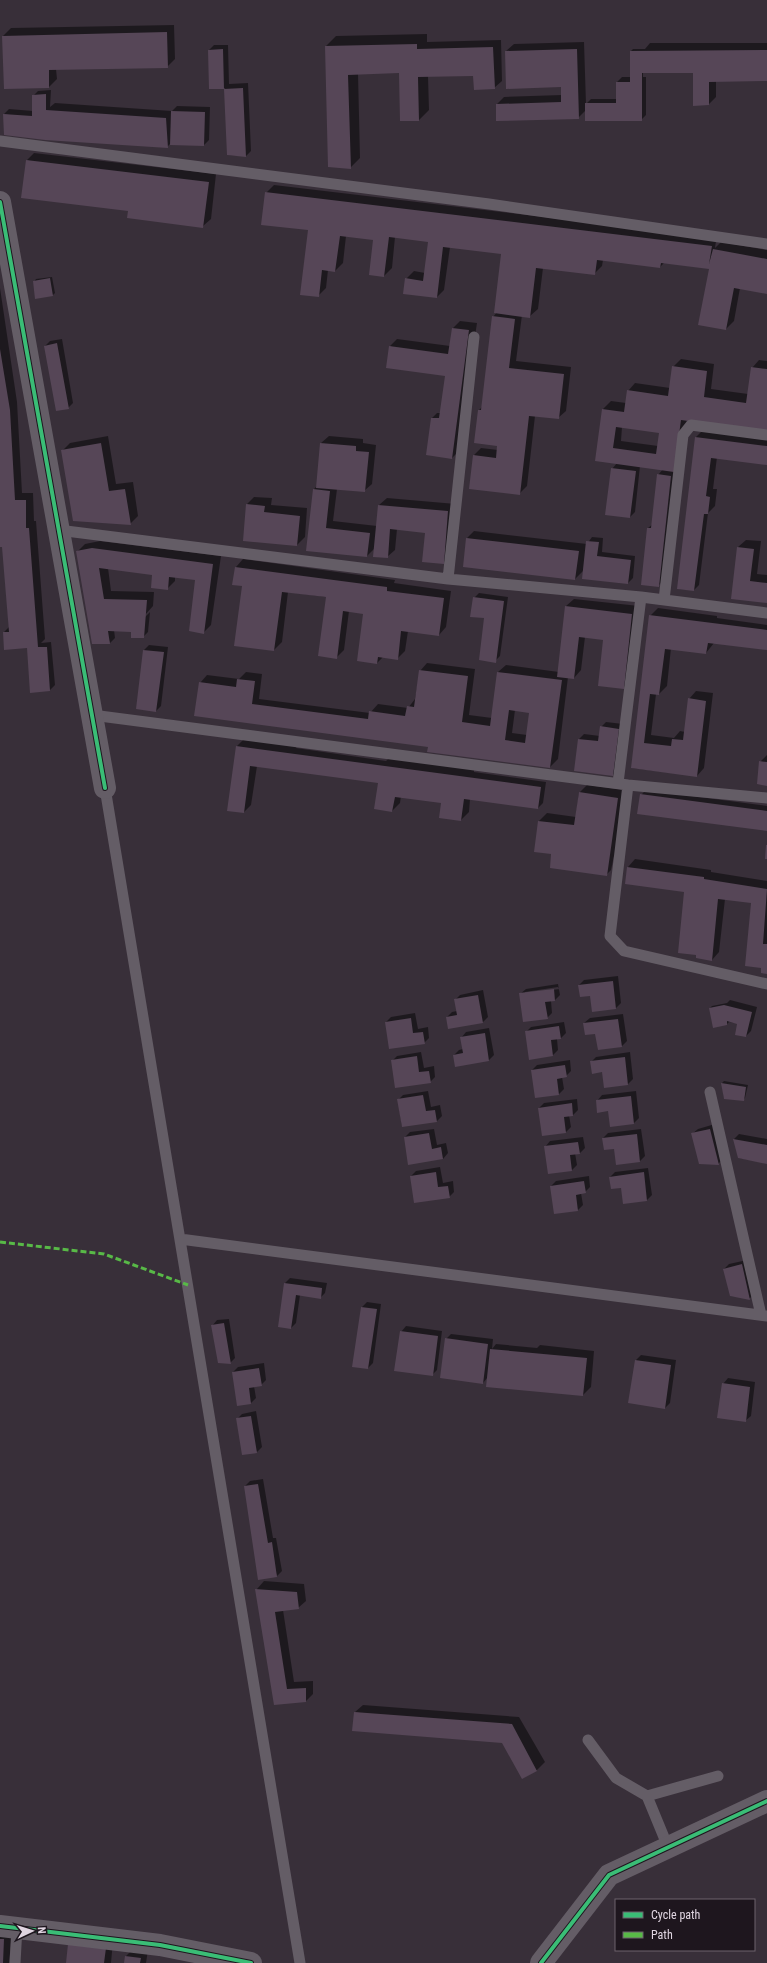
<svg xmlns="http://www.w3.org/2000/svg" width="767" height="1963" viewBox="0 0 767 1963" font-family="'Roboto Condensed',sans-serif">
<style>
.shadow{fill:#0007;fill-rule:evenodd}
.building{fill:#564657;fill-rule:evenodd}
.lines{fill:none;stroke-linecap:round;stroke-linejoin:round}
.lane{stroke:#645d66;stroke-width:11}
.street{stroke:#645d66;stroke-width:22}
.quiet{stroke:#58b947;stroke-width:3;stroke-dasharray:6 3;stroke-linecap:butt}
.cycleway-casing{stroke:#1e161e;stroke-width:6}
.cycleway{stroke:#3abd76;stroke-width:4}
</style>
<rect width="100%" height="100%" fill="#382f39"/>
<path class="shadow" d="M174 25 175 59 167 67 56 69 57 79 49 87 3 36 11 28Z
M427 34V42L501 40 502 81 494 88 474 74 428 76 429 110 419 120 400 72 358 73 360 158 350 168 326 46 336 36Z
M584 42 586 104 591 99H617V82L622 77H631V51L633 49H645L650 43H767V80L716 81V97L709 104 694 72H643V77H646V115L641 120 586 110 578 118 497 104 504 97 562 95V86L506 51 514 44Z
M214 45H228L229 84 248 83 251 151 246 156 228 155 225 88H210L209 50Z
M51 90 50 107 55 103 172 111 177 106 210 107 209 140 204 145 170 144 167 147 4 114 9 109 33 111V96L38 91Z
M34 153 216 174 211 219 203 226 129 210 27 160Z
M274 185 671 232 716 241 715 248 721 242 767 250V293L740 288 734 321 726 329 710 266 664 263 660 267 603 260 602 266 594 274 543 268 538 309 530 316 522 315 516 361 571 367 566 411 558 418 535 416 527 486 519 494 474 455 481 448 498 450V445L479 410 482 407 493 317 497 312 502 253 450 247 444 290 437 297 406 279 414 271 425 273 429 241 395 237 392 268 384 276 375 239 346 236 343 263 335 271 328 270 326 288 318 296 309 229 266 193Z
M52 277 55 293 53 295 34 282 36 279Z
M0 288 17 402 22 493H33L34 521H36L45 639 41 643 51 642 55 685 50 690 30 647 4 632 9 627 3 546H0Z
M460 321 477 323 457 453 452 458 432 418 437 413H441L447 376 390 346 397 339 450 346 453 328Z
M62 339 73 403 68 408 45 346 50 341Z
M681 359 714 364 711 389 748 394 752 368 759 360 767 361V431L687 419 663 581 658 586 648 528 653 524 658 475 663 469 640 466 635 512 630 517 612 469 617 463 596 460 603 409 611 401 626 403 628 391 635 383 670 388 673 367ZM622 427 660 432 658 446 621 441Z
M704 429 767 437V464L717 457 713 489H717L715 506 708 513 699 585 694 590 678 589 696 437Z
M108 436 116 484 133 482 138 516 130 524 63 450 70 443Z
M329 436 363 439V443L376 445 372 484 364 491 337 489 333 521 377 526 379 505 387 498 456 504 451 555 443 563 426 532 397 529 395 550 387 557 375 548 367 556 307 550 314 489 317 486 321 443Z
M254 497 272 498 271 505 307 508 305 537 297 545 247 504Z
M474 531 587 544 592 537 603 538 602 552 635 556 633 578 628 583 584 570 575 579 467 538Z
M746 540 761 541 757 574 767 575V602L733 598 738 547Z
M100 541 221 556 211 625 204 632 196 579 175 577V581L167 589 153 574 108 568 111 591 154 592 153 606 145 615V617L150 612 148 632 143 637 132 631 114 630 115 638 110 643 77 552 85 544Z
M243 559 395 580 394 583 451 591 446 627 439 635 408 631 405 651 397 659 383 657 377 663 364 613 349 611 344 650 336 658 327 597 288 592 282 642 274 650 236 567Z
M479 593 508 597 500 656 495 661 485 618 474 598Z
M574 599 639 606 631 680 623 688 604 639 585 637 581 670 574 678 568 677 558 759 550 767 429 746 196 715 200 683 207 675 239 679 246 672 262 674 259 699 370 713 378 704 408 708 415 699 420 671 427 663 475 669 469 715 492 718 498 672 506 665 559 672 566 606ZM515 710 530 712 527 735 512 733Z
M658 608 717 616V618L767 625V649L714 643 706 653 671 648 667 686 659 694H656L651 735 674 738 680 731 685 732 689 699 696 691 713 693 704 768 697 776 632 768 650 616Z
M149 645 168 647 161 706 156 711 137 708 144 650Z
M606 722 623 724 618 770 613 775 575 770 579 739 584 734 600 736 601 727Z
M245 738 297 746 296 748 386 761 389 758 474 769V772L546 782 543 803 538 808 470 799 469 812 461 820 442 802 401 796 400 803 392 811 379 780 257 766 251 805 244 812 229 810 237 746Z
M767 755V785L760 762Z
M587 785 625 790 616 854 614 856 611 870 606 875 552 853 535 851 539 821 547 813 576 817 579 793Z
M646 790 767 806V830L641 795Z
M635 859 711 870V872L767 881V973L752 902 725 899 719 952 712 960 686 891 626 883 628 867Z
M618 976 621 1003 616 1008 593 1011 591 995 579 985 584 980Z
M558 984 560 995 555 1000 551 1001 552 1013 547 1018 520 994 526 989ZM558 987 559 989 525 994V992Z
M483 990 488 1017 483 1022 447 1017 452 1012 457 1011 455 1000 460 995Z
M730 1000 757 1007 751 1031 746 1036 739 1023 729 1022 727 1024 710 1008 712 1006 727 1003Z
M415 1013 418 1029 428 1027 429 1038 424 1043 386 1022 391 1017Z
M623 1014 627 1041 622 1046 584 1023 590 1018Z
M564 1022 566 1033 561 1038 557 1039 558 1050 553 1055 530 1059 526 1032 531 1027Z
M489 1028 494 1055 489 1060 456 1066 454 1055 459 1050 463 1049 461 1038 466 1032Z
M421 1052 424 1068 434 1066 435 1077 430 1082 392 1061 397 1056Z
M630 1052 633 1079 628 1084 603 1071 591 1062 596 1057Z
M570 1060 571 1071 566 1076 562 1077 564 1089 559 1094 536 1097 532 1070 537 1065Z
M724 1081 748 1085 745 1098 743 1100 724 1098 722 1083Z
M428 1091 431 1107 440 1105 442 1116 437 1121 402 1126 398 1100 403 1095Z
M636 1091 639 1118 634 1123 609 1110 597 1101 602 1095Z
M577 1099 578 1110 573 1115H569L571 1127 566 1132 539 1108 544 1103Z
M715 1124 723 1159 718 1164 692 1134 698 1129Z
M434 1129 437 1145 446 1143 448 1153 443 1159 405 1137 410 1132Z
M641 1129 645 1156 640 1161 615 1148 603 1138 608 1133Z
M739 1134 767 1139V1163L739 1158 734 1139Z
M583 1137 585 1148 580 1153H575L577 1165 572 1170 545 1147 550 1141Z
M440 1167 443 1183 453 1181 454 1192 449 1197 411 1176 416 1171Z
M648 1168 652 1195 647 1200 622 1187 610 1177 615 1172Z
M589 1176 590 1187 585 1192 581 1193 583 1205 578 1210 551 1186 556 1181Z
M747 1260 755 1294 750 1298 731 1296 724 1269 729 1264Z
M290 1278 327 1283 325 1293 320 1298 300 1295 296 1323 291 1328 285 1283Z
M367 1302 381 1304 373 1363 368 1368 362 1307Z
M229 1319 235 1358 230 1363 212 1326 217 1320Z
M406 1326 442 1331 437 1370 432 1375 401 1332Z
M451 1334 493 1339 492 1349 496 1344 537 1348 540 1345 594 1351 591 1387 583 1395 528 1390 488 1377 483 1383 446 1339Z
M641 1355 676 1360 670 1403 665 1408 636 1360Z
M264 1363 266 1380 261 1385 254 1386 256 1398 251 1403 233 1372 238 1367Z
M728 1378 755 1382 751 1416 745 1421 723 1384Z
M256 1411 262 1447 257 1452 237 1419 242 1414Z
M263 1479 273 1538H276L282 1571 277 1576 245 1486 250 1481Z
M264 1581 304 1584 306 1601 298 1608 283 1610 294 1682 313 1681V1694L306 1701 275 1704 257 1589Z
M363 1705 519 1717 545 1762 537 1770 523 1778 503 1742 355 1712Z
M0 1931 12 1932 9 1963H0Z
M113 1941 111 1963H67Z
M133 1949 148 1950 146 1963H125L126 1956Z"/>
<path class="building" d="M167 32 168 68 49 70V88L4 89 2 36Z
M417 44V49L493 47 495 89 474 90 473 76 418 77 419 121H400L399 73 348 75 351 169 328 167 325 46Z
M223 49 224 89 243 88 246 157 227 155 224 89H209L208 50Z
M577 49 579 119 496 121V104L561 102V87L506 89 505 51Z
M767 50V81L709 82V105L693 106V73H642V121H585V103H616V82H630V51Z
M46 94V110L166 118 168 148 45 140 4 135 3 114 32 116V95Z
M171 111 205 112 204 146 170 145Z
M26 160 209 182 203 228 127 218 128 211 21 198Z
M265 192 712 246 709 264 713 249 767 259V294L734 288 726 330 698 325 709 269 661 263 660 268 597 260 595 275 536 268 530 318 494 313 501 254 443 247 437 298 403 294 405 278 423 281 428 242 389 237 384 277 369 275 373 240 340 236 335 272 322 270 319 297 300 295 308 230 261 225Z
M50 278 53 296 35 299 33 281Z
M492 316 515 319 509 368 564 374 559 419 529 416 520 495 469 489 473 455 496 458 497 446 474 443 478 410H481Z
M452 328 469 330 452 459 426 455 431 418H439L445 376 386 368 389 346 448 354Z
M57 343 69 409 56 411 44 346Z
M0 349 10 410 15 500H26V528H29L38 647H47L50 691 30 693 27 648 4 650 3 632H9L2 547H0Z
M672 366 707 371 704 397 746 403 751 367 767 369V432L681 420 674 472 595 461 602 409 624 412 627 390 668 396ZM616 427 659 433 656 454 613 448Z
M695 437 767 446V465L711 458 706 496 710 497 708 514H704L694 591 677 589Z
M101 443 109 491 125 489 131 525 73 521 61 450Z
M320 443 356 446V451L369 452 365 492 316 488Z
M611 468 636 471 630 518 605 515Z
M657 474 671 476 659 587 641 585 647 528H651Z
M313 489 330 491 326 528 370 533 367 557 306 551Z
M246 504 265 506 264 512 300 516 297 546 243 541Z
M378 505 448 511 444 564 422 562 425 533 390 529 388 558 373 557Z
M466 538 579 551 575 580 463 567Z
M586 541 599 542 597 556 631 560 628 584 582 579Z
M737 547 754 549 750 581 767 583V603L731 599Z
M92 548 213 564 204 634 189 631 195 580 169 577 168 590 151 588 152 575 99 568 104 599 147 600 144 638H131V632L108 631 110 644H92L76 551Z
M235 567 387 587V591L444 598 439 636 401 631 398 660 378 657 377 664 357 661 363 614 343 611 337 659 318 656 326 597 282 592 274 651 234 646 242 586 232 585Z
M473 597 504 601 496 663 479 660 484 618 470 617Z
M565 606 632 614 624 689 598 686 603 640 579 637 574 679 557 677Z
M649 615 767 630V650L708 643 706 654 665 649 659 695 650 694 644 743 671 746 672 739 683 740 688 698 706 701 697 777 631 768Z
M143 650 164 652 156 712 136 709Z
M419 670 468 676 462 722 490 726 497 672 562 680 550 768 427 752 428 747 194 716 199 682 236 687 237 679 255 681 252 704 368 719 369 711 405 716 407 706 414 707ZM509 710 529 713 525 743 505 740Z
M600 726 619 729 613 776 574 771 578 739 598 741Z
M236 746 541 787 538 809 464 799 461 821 439 818 441 803 395 797 392 812 374 809 378 783 250 766 244 813 227 811Z
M759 761 767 762V786L757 784Z
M579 792 618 798 607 876 550 868 551 854 534 852 538 821 574 825Z
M640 794 767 811V831L637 814Z
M766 845H767V859H765Z
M627 867 704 877V879L767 889 763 944H767V974L761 973V968L745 966 751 903 718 899 712 961 696 958V955L678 953 684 892 625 884Z
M613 981 616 1009 592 1012 590 996 580 997 578 985Z
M554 989 555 1001 545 1002 548 1019 523 1022 519 993Z
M478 995 483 1023 448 1029 446 1017 457 1015 454 999Z
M724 1005 752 1012 746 1037 735 1035 737 1024 727 1021V1025L713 1028 709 1008Z
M411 1018 413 1033 423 1032 425 1044 389 1049 385 1022Z
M618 1019 622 1047 598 1050 595 1034 585 1035 583 1023Z
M559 1026 561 1039 551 1040 553 1056 529 1060 525 1031Z
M485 1033 489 1061 455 1067 453 1055 463 1053 460 1037Z
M417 1056 419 1072 429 1071 431 1083 395 1088 391 1060Z
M625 1057 628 1085 604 1088 602 1072 592 1074 590 1061Z
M565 1065 567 1077 557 1079 559 1095 535 1098 531 1070Z
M721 1083 746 1087 744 1101 724 1099Z
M423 1095 426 1111 435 1110 437 1122 402 1127 397 1099Z
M631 1096 634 1124 610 1127 608 1111 597 1113 596 1100Z
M572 1103 573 1116 564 1117 566 1133 542 1136 538 1108Z
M710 1129 719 1165 699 1164 691 1133Z
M429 1133 432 1149 441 1147 443 1159 408 1165 404 1137Z
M637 1134 640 1162 616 1165 614 1149 604 1150 602 1138Z
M733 1139 767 1145V1164L738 1158Z
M578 1142 580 1154 570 1155 572 1171 548 1174 544 1146Z
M436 1172 438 1187 448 1186 450 1198 414 1203 410 1176Z
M644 1172 647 1201 623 1204 621 1188 611 1189 609 1177Z
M584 1181 586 1193 576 1195 578 1211 554 1214 550 1186Z
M742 1264 750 1300 730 1296 723 1269Z
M284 1283 322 1288 321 1299 296 1295 291 1329 278 1327Z
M361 1307 377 1309 368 1369 352 1367Z
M224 1323 231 1364 218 1363 211 1325Z
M400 1331 438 1336 433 1376 394 1371Z
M445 1338 488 1344 483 1384 440 1378Z
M490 1349 587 1358 583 1396 486 1387Z
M635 1360 671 1365 665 1409 628 1403Z
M259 1368 262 1386 249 1388 251 1404 237 1406 232 1372Z
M722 1383 750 1387 746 1422 717 1418Z
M251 1416 257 1453 242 1455 236 1418Z
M258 1484 268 1543 272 1542 277 1577 258 1580 244 1486Z
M255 1589 297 1592 299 1609 275 1612 287 1689 306 1688V1702L274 1705Z
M354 1712 512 1724 537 1771 522 1779 502 1743 352 1731Z
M0 1939H4L3 1963H0Z
M68 1944 106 1948 104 1963H66Z
M125 1956 141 1958 140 1963H124Z"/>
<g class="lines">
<path class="lane" d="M0 141 489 204 767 244
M58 530 448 579 641 597 767 613
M448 579 474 337
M664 600 683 435 691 425 767 435
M92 715 628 785 767 798
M618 783 641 597
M628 785 610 936 624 951 767 984
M105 788 300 1963
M710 1092 761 1315
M180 1239 767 1316
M588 1740 616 1778 647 1796
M668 1847 647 1796 718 1776
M15 1963 17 1927"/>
<path class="street" d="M0 202 105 788
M0 1926 160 1945 251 1963
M541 1963 609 1875 767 1801"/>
<path class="quiet" d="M0 1242 104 1254 188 1285"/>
<g class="cycleway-casing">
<path id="cycleway" d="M0 202 105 788
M0 1926 160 1945 251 1963
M541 1963 609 1875 767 1801"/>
</g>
<use href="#cycleway" class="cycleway"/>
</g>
<rect x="615" y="1899" width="140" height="52" fill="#1e161e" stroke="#6c626c"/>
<rect x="623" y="1912" width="20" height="6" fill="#3abd76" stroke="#6c626c"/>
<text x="651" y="1919" font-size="12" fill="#e0d5e1">Cycle path</text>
<rect x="623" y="1932" width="20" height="6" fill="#58b947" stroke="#6c626c"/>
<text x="651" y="1939" font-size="12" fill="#e0d5e1">Path</text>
<g transform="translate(32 1931) rotate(86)" stroke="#1e161e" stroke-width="3" paint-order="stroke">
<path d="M0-3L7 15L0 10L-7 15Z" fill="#e0d5e1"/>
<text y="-6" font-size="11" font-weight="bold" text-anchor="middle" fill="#e0d5e1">N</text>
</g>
</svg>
